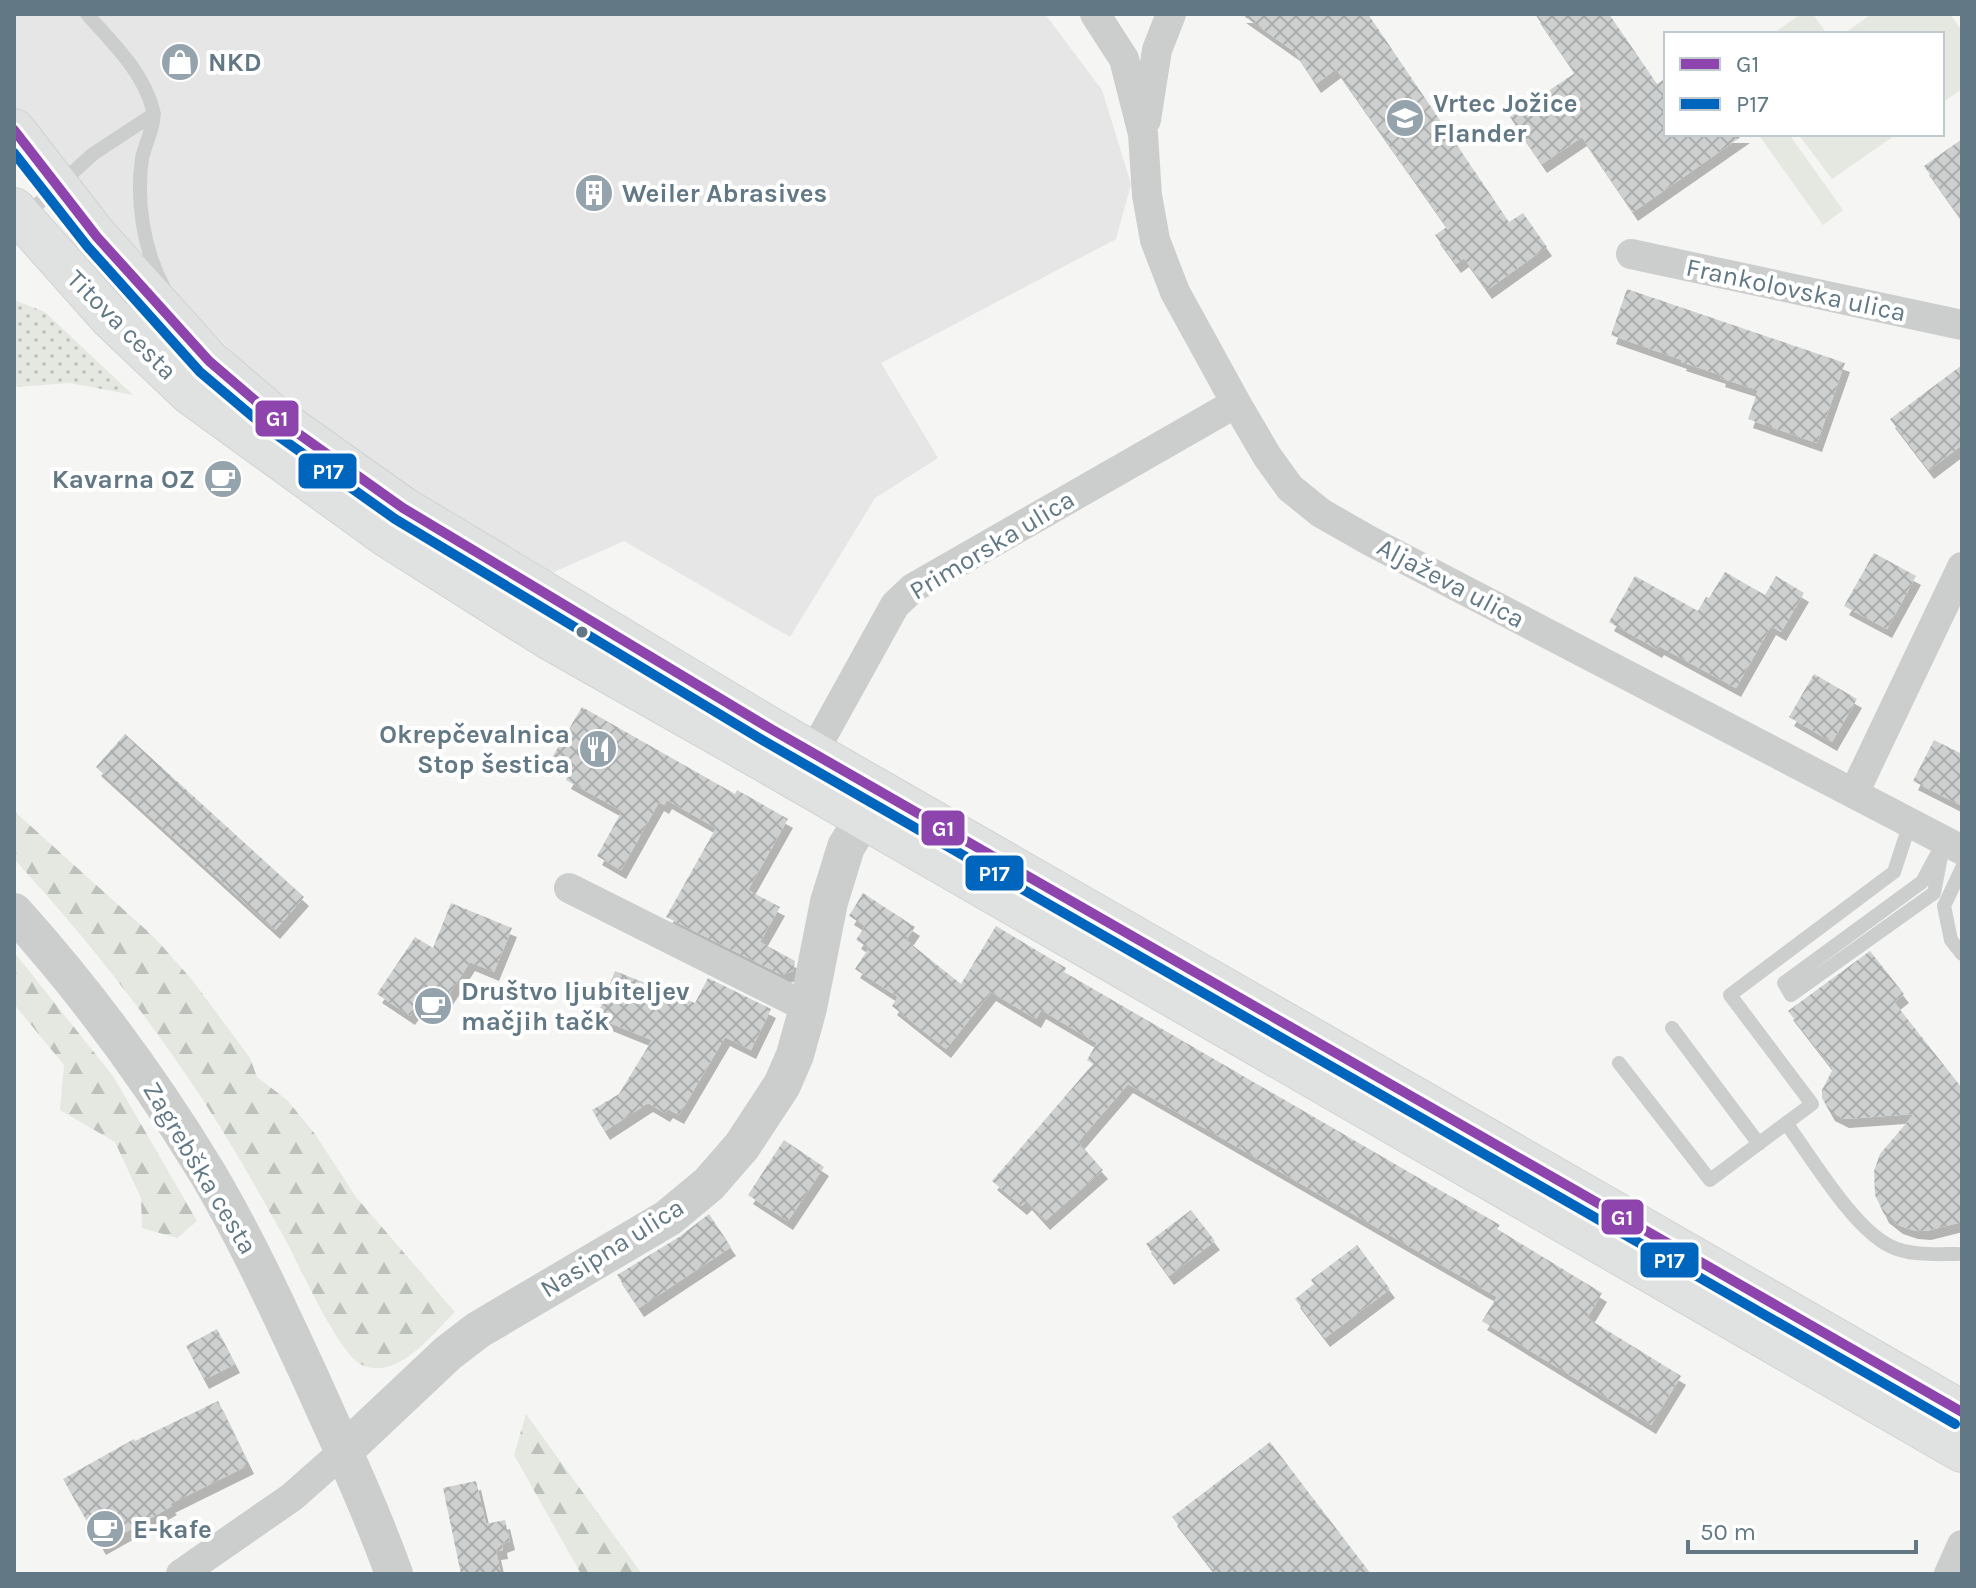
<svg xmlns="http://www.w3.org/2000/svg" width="1976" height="1588" viewBox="0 0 1976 1588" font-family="Karla,sans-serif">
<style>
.built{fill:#e5e6e5}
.grass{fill:url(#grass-dots)}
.forest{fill:url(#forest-firs)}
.garden{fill:#e5e8e1}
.building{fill:url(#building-cross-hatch);filter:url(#shadow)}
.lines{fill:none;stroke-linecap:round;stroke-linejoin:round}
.secondary-casing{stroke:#d1d3d3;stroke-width:44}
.service{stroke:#cccece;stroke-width:14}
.minor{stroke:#cccece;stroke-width:30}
.tertiary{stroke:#cccece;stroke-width:38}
.secondary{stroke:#e0e1e1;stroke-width:42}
.bus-1-casing{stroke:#fff;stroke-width:16}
.bus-2-casing{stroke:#fff;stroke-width:16}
.bus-1{stroke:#8e44ad;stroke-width:10}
.bus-2{stroke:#0065bd;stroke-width:10}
.bus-dot{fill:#627985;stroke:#fff;stroke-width:3}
.labels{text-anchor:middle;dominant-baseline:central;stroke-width:8;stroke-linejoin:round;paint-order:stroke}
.poi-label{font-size:26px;font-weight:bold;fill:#627985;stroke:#fff;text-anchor:start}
.street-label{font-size:26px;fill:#627985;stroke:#fff}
.line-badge{stroke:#fff;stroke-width:3}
.badge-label{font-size:22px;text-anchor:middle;font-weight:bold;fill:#fff}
</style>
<defs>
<pattern id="grass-dots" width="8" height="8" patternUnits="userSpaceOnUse" patternTransform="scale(2)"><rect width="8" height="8" fill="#e5e8e1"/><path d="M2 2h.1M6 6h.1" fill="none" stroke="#bdc1bc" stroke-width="1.8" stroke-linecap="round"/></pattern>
<pattern id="forest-firs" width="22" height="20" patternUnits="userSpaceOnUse" patternTransform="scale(2)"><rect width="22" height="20" fill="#e5e8e1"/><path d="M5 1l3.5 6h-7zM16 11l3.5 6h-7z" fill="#bdc1bc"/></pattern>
<pattern id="building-cross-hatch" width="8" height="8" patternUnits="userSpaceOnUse" patternTransform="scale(2)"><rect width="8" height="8" fill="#ced0cf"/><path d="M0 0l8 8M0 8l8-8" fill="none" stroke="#abaeae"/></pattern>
<filter id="shadow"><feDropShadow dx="5" dy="9" stdDeviation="0" flood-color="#0004"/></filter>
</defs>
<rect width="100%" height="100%" fill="#f5f5f3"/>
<path class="built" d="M14 14H1045L1102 90 1131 184 1116 239 881 363 938 458 875 498 790 637 624 541 545 576 415 493 256 376 138 257 14 112Z"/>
<path class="grass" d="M14 300 45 312 133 395 70 383 14 387Z"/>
<path class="forest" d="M14 811 154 937 193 981 250 1058 257 1077 287 1100 315 1134 356 1197 455 1312C432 1334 398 1381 362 1365 338 1354 299 1264 284 1237 266 1206 249 1174 230 1143 168 1041 94 946 14 859Z
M14 952 113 1076 197 1221 177 1238 142 1228 141 1198 115 1142 60 1110 64 1065 14 1004Z
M526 1414 642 1574H581L514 1455Z"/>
<path class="garden" d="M1801 14H1813L1827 34H1772Z
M1872 14H1950L1962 31V89L1942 103V34H1843Z
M1758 134H1789L1843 210 1823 225Z
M1798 134H1897L1832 179Z"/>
<path class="building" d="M1241 14H1368L1509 222 1523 213 1547 247 1487 290 1464 258 1456 264 1435 235 1447 227 1336 69 1316 84 1295 52Z
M1535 14H1609L1657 84 1666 78V134H1745L1633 212 1582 137 1542 164 1510 117 1575 73Z
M1962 139V220L1924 166Z
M1627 289 1845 363 1817 443 1748 419 1758 390 1720 378 1721 375 1681 362 1682 360 1611 335Z
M1962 365V445L1929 470 1890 419Z
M1874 553 1916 576 1887 629 1844 606Z
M1725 572 1765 595 1776 576 1804 593 1781 632 1771 626 1736 688 1659 646 1657 649 1609 622 1635 576 1698 611 1706 597 1709 598Z
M1814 674 1857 699 1832 742 1789 717Z
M582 707 735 794 737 790 788 819 748 890 780 907 760 942 795 961 793 971 782 975 666 917 716 828 667 800 664 805 659 802 621 870 597 856 622 811 566 780 573 767 553 756Z
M125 734 304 897 275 930 96 767Z
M1934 740 1962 754V806L1913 781Z
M863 893 915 927 906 940 961 984 996 926 1066 968 1064 972 1500 1225 1497 1229 1602 1293 1587 1318 1681 1376 1651 1425 1482 1321 1497 1297 1128 1084 1078 1142 1103 1170 1045 1221 1027 1201 1022 1206 992 1181 1093 1064 1087 1060 1097 1043 1041 1010 1036 1019 991 992 946 1049 892 1006 898 997 855 969 869 948 856 940 865 926 849 916Z
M451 903 512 928 494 972 470 962 436 1014 419 1003 410 1016 377 994 415 937 433 948Z
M1870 951 1904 994 1894 1002 1962 1088V1222L1926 1231 1913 1230 1898 1225 1884 1214 1875 1195 1874 1171 1880 1154 1914 1114 1844 1119 1830 1112 1822 1098V1090L1833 1069 1788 1011Z
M615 971 695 1003 708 978 771 1009 751 1050 725 1037 679 1115 668 1109 665 1113 648 1103 605 1131 592 1110 619 1094 652 1040 600 1019 603 1012 599 1011Z
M784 1140 824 1167 788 1221 748 1195Z
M1191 1210 1215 1241 1169 1276 1146 1244Z
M709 1214 731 1247 639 1308 617 1275 679 1237Z
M1357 1245 1390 1289 1325 1338 1295 1299 1314 1284 1311 1280Z
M217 1329 235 1364 204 1380 186 1346Z
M218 1401 249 1465 170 1504 172 1506 101 1546 63 1479 134 1439 135 1441Z
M1270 1442 1371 1574H1216L1172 1517Z
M476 1481 486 1524 505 1520 510 1541 502 1544 503 1550 496 1551 501 1574H461L443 1488Z"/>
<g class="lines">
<g class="secondary-casing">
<path id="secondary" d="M14 130 97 237 209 361 272 415 403 508 771 729 1962 1412
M14 209 111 318 191 394 387 536 547 637 755 755 1962 1451"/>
</g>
<path class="service" d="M87 14C113 44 143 71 153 110 156 124 145 144 142 158 136 200 143 248 163 286
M26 215 93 154 154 114
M1944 841 1934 893 1791 995 1784 983 1922 882Z
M1962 868 1944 906 1951 940 1962 954
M1672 1028 1759 1144
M1619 1063 1710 1180 1812 1104 1730 995 1894 872 1910 823
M1786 1123C1812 1158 1853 1228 1890 1246 1909 1256 1937 1254 1958 1254"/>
<path class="minor" d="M1095 14 1124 59 1143 134 1147 195 1155 240 1175 292 1236 403 1267 456 1290 488 1321 513 1370 541 1962 850
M1146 120 1157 50 1171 14
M1631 254 1962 325
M813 753 895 605 913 588 1236 403
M1854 793 1962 567
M569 888 808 1008
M181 1574 292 1497 344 1451
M1949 1574 1962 1545"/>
<path class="tertiary" d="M14 912C87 993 151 1080 208 1174 247 1240 279 1310 311 1379 340 1444 370 1507 394 1574
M344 1451 448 1353 478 1330 668 1218 709 1184 742 1146 782 1085 795 1055 808 1008 829 902 846 847 863 819"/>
<use href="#secondary" class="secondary"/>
<g class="bus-1-casing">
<path id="bus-1" d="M14 130 97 237 209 361 272 415 403 508 771 729 1962 1412"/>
</g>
<g class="bus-2-casing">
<path id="bus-2" d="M14 153 87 246 200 372 264 426 395 519 764 741 1955 1424"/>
</g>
<use href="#bus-1" class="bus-1"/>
<use href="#bus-2" class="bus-2"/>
</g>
<defs>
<g id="shop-disc" transform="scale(2)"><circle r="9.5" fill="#95a4ac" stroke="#fff"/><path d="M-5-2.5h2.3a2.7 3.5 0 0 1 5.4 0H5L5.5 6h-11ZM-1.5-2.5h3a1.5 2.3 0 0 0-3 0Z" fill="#fff"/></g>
<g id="school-disc" transform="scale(2)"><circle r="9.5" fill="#95a4ac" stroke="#fff"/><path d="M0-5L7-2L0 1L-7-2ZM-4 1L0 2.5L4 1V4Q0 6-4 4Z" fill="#fff"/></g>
<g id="building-disc" transform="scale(2)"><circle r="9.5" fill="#95a4ac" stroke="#fff"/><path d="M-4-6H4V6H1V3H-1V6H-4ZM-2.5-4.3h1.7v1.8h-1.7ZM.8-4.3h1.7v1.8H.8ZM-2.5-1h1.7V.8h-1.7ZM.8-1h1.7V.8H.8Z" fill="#fff"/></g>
<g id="cafe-disc" transform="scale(2)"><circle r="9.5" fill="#95a4ac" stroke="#fff"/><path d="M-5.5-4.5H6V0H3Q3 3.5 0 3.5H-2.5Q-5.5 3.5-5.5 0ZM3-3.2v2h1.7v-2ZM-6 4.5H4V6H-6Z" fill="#fff"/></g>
<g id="restaurant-disc" transform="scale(2)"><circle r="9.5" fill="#95a4ac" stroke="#fff"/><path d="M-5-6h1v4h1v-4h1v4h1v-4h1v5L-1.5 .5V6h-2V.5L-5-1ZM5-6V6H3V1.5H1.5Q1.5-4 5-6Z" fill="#fff"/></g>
</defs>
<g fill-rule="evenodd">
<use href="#shop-disc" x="180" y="62"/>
<use href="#school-disc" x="1405" y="118"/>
<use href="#building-disc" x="594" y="193"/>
<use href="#cafe-disc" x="223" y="479"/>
<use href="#restaurant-disc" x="598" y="749"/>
<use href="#cafe-disc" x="433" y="1006"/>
<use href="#cafe-disc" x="105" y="1529"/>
</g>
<circle class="bus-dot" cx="582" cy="632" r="7"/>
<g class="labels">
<g class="poi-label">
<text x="208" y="62">NKD</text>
<text x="1433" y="103">Vrtec Jožice<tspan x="1433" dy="30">Flander</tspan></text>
<text x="622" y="193">Weiler Abrasives</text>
<text x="195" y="479" text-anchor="end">Kavarna OZ</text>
<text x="570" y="734" text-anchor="end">Okrepčevalnica<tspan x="570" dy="30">Stop šestica</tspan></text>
<text x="461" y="991">Društvo ljubiteljev<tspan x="461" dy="30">mačjih tačk</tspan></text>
<text x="133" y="1529">E-kafe</text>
</g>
<g class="street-label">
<text transform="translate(1796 290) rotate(12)">Frankolovska ulica</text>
<text transform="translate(122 325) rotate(45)">Titova cesta</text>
<text transform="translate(992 545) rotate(-31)">Primorska ulica</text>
<text transform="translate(1451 583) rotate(28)">Aljaževa ulica</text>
<text transform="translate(200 1168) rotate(59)">Zagrebška cesta</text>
<text transform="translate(612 1248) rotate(-32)">Nasipna ulica</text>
</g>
</g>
<g class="line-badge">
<rect x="254" y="399" width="46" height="39" rx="8" fill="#8e44ad"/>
<rect x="297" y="452" width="61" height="38" rx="8" fill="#0065bd"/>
<rect x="920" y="809" width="46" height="38" rx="8" fill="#8e44ad"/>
<rect x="964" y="854" width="61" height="38" rx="8" fill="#0065bd"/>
<rect x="1600" y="1198" width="45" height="38" rx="8" fill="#8e44ad"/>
<rect x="1639" y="1241" width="61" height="38" rx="8" fill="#0065bd"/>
</g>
<g class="badge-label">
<text x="277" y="426">G1</text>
<text x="328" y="479">P17</text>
<text x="943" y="836">G1</text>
<text x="994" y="881">P17</text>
<text x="1622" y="1225">G1</text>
<text x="1669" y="1268">P17</text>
</g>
<rect width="1976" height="1588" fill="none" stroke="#627985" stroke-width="32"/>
<rect x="1664" y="32" width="280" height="104" fill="#ffffff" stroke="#c0c9ce" stroke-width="2"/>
<rect x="1680" y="58" width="40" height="12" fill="#8e44ad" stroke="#c0c9ce" stroke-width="2"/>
<text x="1736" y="72" font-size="24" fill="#627985">G1</text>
<rect x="1680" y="98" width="40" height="12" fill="#0065bd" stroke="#c0c9ce" stroke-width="2"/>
<text x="1736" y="112" font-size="24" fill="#627985">P17</text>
<path d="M1688 1540v12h228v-12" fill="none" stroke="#627985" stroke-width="4"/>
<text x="1700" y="1540" font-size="24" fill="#627985" stroke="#ffffff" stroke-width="6" paint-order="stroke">50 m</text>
</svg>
